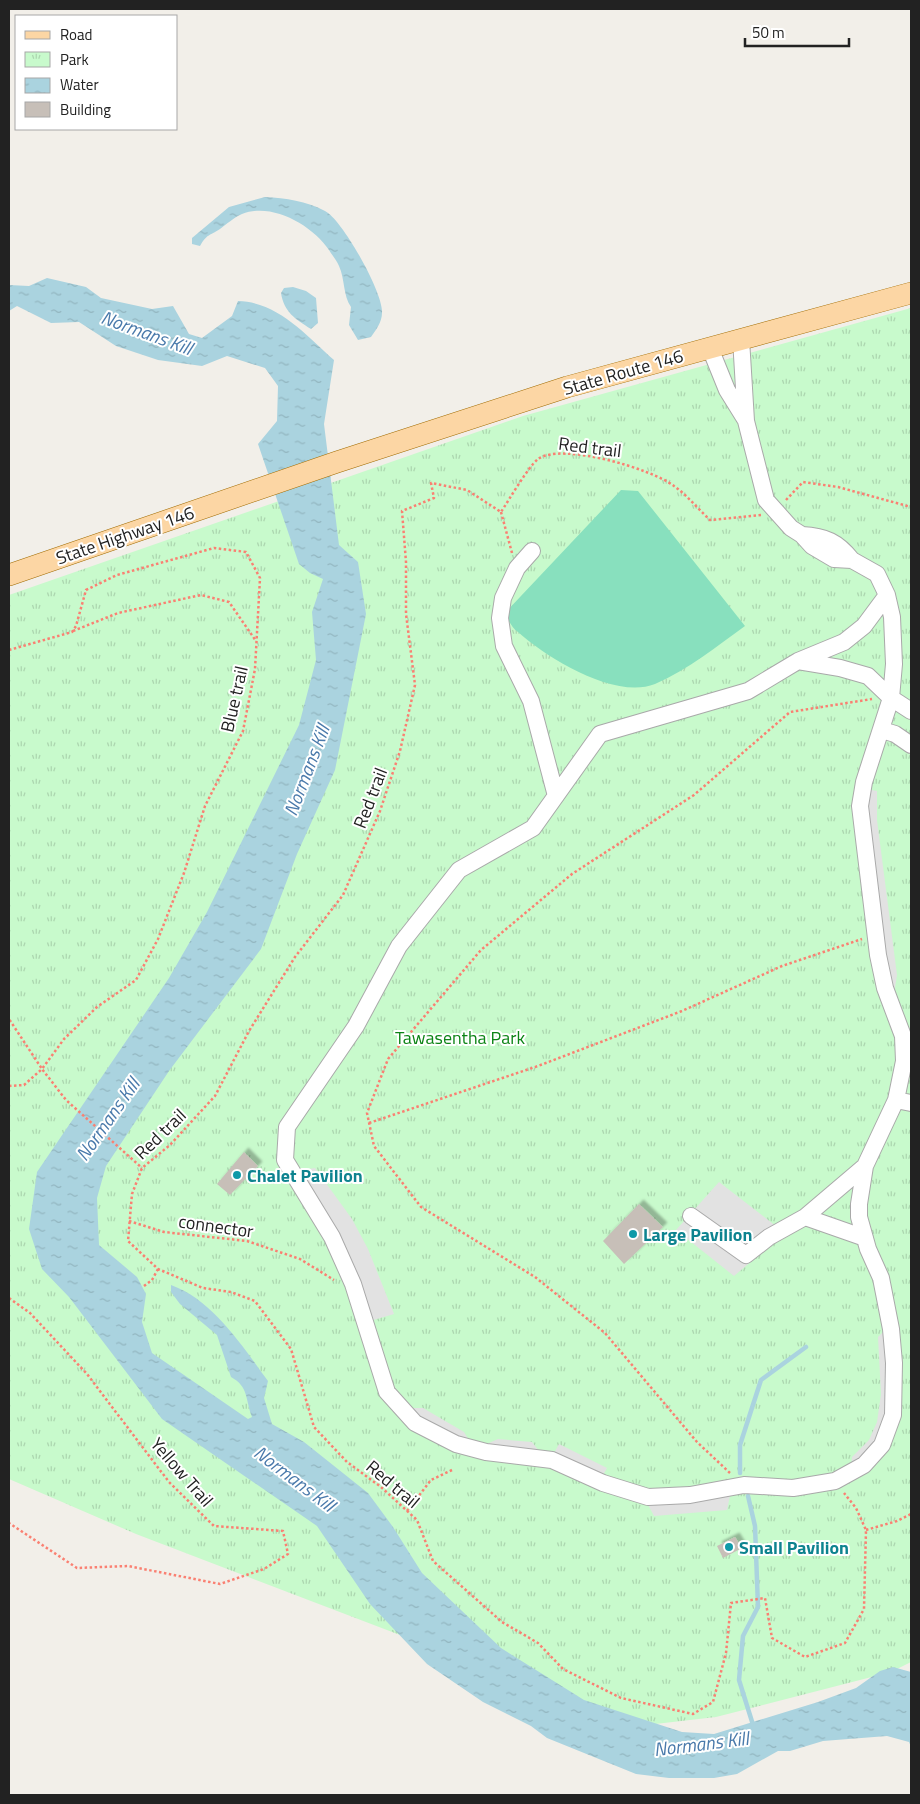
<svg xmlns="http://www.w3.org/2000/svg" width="920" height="1804" viewBox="0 0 920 1804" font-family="'Titillium Web',sans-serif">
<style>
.park{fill:url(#park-tufts)}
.pitch{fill:#88e0be}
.parking{fill:#e2e2e2}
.water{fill:url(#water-ripples)}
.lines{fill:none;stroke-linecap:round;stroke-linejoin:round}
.stream{stroke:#aad3df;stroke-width:4.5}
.building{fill:#c7bfb8;filter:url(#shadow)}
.minor-casing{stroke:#a9a9a9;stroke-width:18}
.major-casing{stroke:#a06b00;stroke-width:22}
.path{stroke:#fa8072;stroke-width:2.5;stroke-dasharray:2.5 2.5;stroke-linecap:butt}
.minor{stroke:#fff;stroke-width:16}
.major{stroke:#fcd6a4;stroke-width:21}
.culture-dot{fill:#0f9aa8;stroke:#fff;stroke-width:2}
.labels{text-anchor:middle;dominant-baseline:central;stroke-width:4;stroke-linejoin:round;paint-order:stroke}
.street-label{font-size:18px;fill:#222;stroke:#fff}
.park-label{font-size:18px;fill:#0c8416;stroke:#fff}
.culture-label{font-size:18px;font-weight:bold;fill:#0d838f;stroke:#fff;text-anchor:start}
.water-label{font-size:19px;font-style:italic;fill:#4a7aab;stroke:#fff}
</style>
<defs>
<pattern id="park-tufts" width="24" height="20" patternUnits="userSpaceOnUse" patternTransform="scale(1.25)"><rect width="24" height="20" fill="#c8facc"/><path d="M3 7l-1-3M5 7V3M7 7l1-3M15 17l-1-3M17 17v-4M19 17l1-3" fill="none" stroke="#acd6af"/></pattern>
<pattern id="water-ripples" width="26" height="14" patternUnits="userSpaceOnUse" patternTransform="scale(1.25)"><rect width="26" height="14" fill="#aad3df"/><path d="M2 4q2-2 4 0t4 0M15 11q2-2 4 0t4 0" fill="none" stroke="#92b5bf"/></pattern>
<filter id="shadow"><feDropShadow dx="4.5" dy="-4.5" stdDeviation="1" flood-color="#0004"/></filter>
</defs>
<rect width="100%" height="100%" fill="#f2efe9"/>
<path class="park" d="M911 308V1662L891 1672 716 1717 638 1726 136 1534 9 1479V595L523 416Z"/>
<path class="pitch" d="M621 490 638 491 745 626C717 646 688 670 655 684 615 700 547 658 518 632 512 628 509 620 504 614Z"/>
<path class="parking" d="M867 789 877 791V820L897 975 894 994 882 947 869 846Z
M315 1168 352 1219 368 1249 394 1314 370 1321 295 1171Z
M719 1182 785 1233 734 1276 676 1230Z
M887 1328 891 1382 883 1436 851 1468 852 1457 869 1440 877 1422 881 1394 878 1337Z
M407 1408H423L464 1432 472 1445 444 1434Z
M498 1439 532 1442 543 1456 482 1446Z
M559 1444 607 1468 601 1479 552 1457Z
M731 1491 727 1510 654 1516 645 1499Z"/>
<path class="water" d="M265 197C286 198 306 201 325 211 342 219 384 294 382 313 382 322 376 330 371 337L358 340 349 325 351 307C343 296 345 279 339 266 337 261 332 255 329 250 312 225 272 202 242 214 233 218 227 224 220 229 209 236 207 234 200 246L192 244V238L229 207Z
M47 278 86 287 101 298 152 309 173 306 189 334 202 338 232 316 238 301C278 302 306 335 334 360L324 424 339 545 358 562 366 614 335 770 297 854 261 949 169 1071 106 1166 97 1198 99 1245 137 1277 146 1294 142 1322 152 1353 248 1419 252 1417C245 1399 249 1387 231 1377L217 1335 180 1304 171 1292V1285C213 1300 243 1347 268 1381L264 1398 272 1424 304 1442 368 1493 393 1527 422 1573 501 1648 584 1700 682 1732 714 1734 818 1702 856 1688 880 1671 893 1667 911 1672V1747L909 1742 887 1736 823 1741 790 1751H778L737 1774 714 1778H669L636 1774 547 1738 531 1726 483 1702 427 1664 370 1604 317 1526 162 1419 69 1297 42 1269 29 1229 37 1172 169 978 207 912 299 725 316 660 312 612 323 579 310 573 299 564 258 444 277 421 278 386 265 368 227 356 202 366 158 360 116 346 79 322 51 323 17 306 9 311V285L29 286Z
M293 287 306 291 316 298 318 323 311 329C295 319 284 312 281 293L284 288Z"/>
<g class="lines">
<path class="stream" d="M740 1473V1445L761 1380 806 1347
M748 1496 755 1526 758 1607 743 1636 739 1680 754 1728"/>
</g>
<path class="building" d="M244 1152 258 1166 230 1195 217 1184Z
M639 1204 663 1227 624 1264 603 1241Z
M735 1537 742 1548 723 1558 717 1546Z"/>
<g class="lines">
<g class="minor-casing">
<path id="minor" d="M741 339 746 421 766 500 791 528 802 535 812 546 834 559 852 560 877 574 887 595 892 617 894 664 891 698 864 782 860 806 878 955 885 988 903 1036 904 1061 896 1100 865 1166 859 1204V1217L868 1249 881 1278 891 1329 894 1363 893 1415 882 1445 864 1465 835 1481 793 1488 744 1485 690 1495 648 1497 603 1483 552 1460 486 1452 456 1444 415 1423 387 1392 353 1284 332 1237 285 1160 287 1127 356 1026 399 946 459 870 533 828 600 734 748 691 798 661 840 668 868 676 891 698 911 711
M710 348 727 390 745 419
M802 535C825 536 838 542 852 560
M532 551 517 568 503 598 500 618 504 646 531 701 556 796
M798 661 844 642 864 626 887 595
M882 730 895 734 911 745
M896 1100 911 1103
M691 1216 746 1255 769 1237 805 1217 865 1166
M805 1217 865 1238"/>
</g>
<g class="major-casing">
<path id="major" d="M9 575 337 462 567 387 911 293"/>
</g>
<path class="path" d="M786 500 803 482 838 487 911 507
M501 512 512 553
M761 515 710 520C698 509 687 495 674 486 652 469 562 442 538 459 528 467 509 500 501 512L467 490 431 483 434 498 402 511 406 562V614L415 685 400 751 380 811 343 895 295 957 249 1031 215 1096 170 1145 142 1168 132 1194 128 1241 158 1269 203 1288 231 1292 255 1301 291 1349 314 1427 347 1462 381 1487 417 1520 433 1561 502 1622 538 1643 563 1669 621 1698 693 1714 713 1702 726 1653 731 1603 765 1598 772 1638 805 1657 845 1643 864 1609 866 1530 856 1508 844 1493
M73 631 118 613 201 595 229 602 256 641
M9 650 72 632 76 626 86 590 117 575 214 548 246 552 260 578 255 669 243 731 205 806 184 873 158 939 136 980 97 1007 64 1039 42 1069 9 1019
M9 1086 24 1085 42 1069 66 1100 142 1168
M369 1123 538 1066 682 1011 782 966 862 939
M129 1221 164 1232 247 1241 300 1259 334 1280
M144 1286 152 1280 158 1269
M9 1298 30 1313 87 1374 169 1482 214 1526 283 1531 288 1554 264 1569 220 1584 128 1566 77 1568 9 1523
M730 1473 697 1442 605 1333 535 1277 421 1207 374 1146 367 1113 388 1059 481 950 572 874 694 795 790 712 872 699
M407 1511 431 1480 452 1470
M866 1530 897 1521 911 1514"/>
<use href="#minor" class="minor"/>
<use href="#major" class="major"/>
</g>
<g class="culture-dot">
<circle cx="237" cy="1175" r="5"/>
<circle cx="633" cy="1234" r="5"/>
<circle cx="729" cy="1547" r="5"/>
</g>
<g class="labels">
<g class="street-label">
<text transform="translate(623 372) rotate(-16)">State Route 146</text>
<text transform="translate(590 447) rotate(7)">Red trail</text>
<text transform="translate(125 535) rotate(-19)">State Highway 146</text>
<text transform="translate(234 699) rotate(-77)">Blue trail</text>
<text transform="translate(370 798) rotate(-69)">Red trail</text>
<text transform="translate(160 1134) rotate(-44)">Red trail</text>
<text transform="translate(216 1226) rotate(8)">connector</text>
<text transform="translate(182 1472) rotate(49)">Yellow Trail</text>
<text transform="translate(393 1484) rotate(40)">Red trail</text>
</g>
<g class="park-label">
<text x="460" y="1037">Tawasentha Park</text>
</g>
<g class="culture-label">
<text x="247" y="1175">Chalet Pavilion</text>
<text x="643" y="1234">Large Pavilion</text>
<text x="739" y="1547">Small Pavilion</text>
</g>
<g class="water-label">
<text transform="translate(147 332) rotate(20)">Normans Kill</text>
<text transform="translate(306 770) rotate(-69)">Normans Kill</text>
<text transform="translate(107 1119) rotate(-55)">Normans Kill</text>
<text transform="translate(295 1478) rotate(37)">Normans Kill</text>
<text transform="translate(701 1743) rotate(-7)">Normans Kill</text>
</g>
</g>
<rect width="920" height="1804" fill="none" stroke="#222222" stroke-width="20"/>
<rect x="15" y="15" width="162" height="115" fill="#ffffff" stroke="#a7a7a7"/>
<rect x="25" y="31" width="25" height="8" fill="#fcd6a4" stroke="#a7a7a7"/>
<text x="60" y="40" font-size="15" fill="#222222">Road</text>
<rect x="25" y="52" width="25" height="15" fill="url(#park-tufts)" stroke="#a7a7a7"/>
<text x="60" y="65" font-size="15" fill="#222222">Park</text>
<rect x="25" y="78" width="25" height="15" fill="url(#water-ripples)" stroke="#a7a7a7"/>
<text x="60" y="90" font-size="15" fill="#222222">Water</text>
<rect x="25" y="102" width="25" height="15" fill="#c7bfb8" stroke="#a7a7a7"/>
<text x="60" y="115" font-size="15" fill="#222222">Building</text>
<path d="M745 38v8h104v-8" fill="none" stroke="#222222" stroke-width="2.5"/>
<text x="752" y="38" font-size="15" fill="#222222" stroke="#ffffff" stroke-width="4" paint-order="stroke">50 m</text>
</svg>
